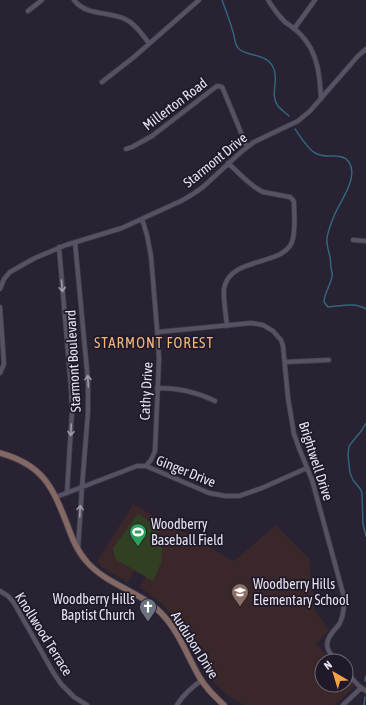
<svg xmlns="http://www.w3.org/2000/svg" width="366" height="705" viewBox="0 0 366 705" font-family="'Asap Condensed',sans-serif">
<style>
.education{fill:#3a272a}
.green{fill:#313f23}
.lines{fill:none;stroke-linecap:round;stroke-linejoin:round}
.stream{stroke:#31667d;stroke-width:1.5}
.street-casing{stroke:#443f4d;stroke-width:5.5}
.secondary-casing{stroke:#443f4d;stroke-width:7}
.street{stroke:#575164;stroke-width:4}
.secondary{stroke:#836863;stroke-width:5.5}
.oneway{stroke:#9e9aa9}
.labels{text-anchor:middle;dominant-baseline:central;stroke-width:3.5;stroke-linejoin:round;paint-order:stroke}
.street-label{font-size:14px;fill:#e6e2ee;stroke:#1f1929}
.poi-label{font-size:14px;fill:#e6e2ee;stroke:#1f1929;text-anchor:start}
.neighbourhood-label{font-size:15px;letter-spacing:1px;fill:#f0b57c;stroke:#1f1929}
</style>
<rect width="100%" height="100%" fill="#282233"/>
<path class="education" d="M133 504 234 561 276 525 309 558 315 610 329 630 316 644 332 661H322V685H346V676L355 686 335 705H244L227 695 214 683 205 668 186 634 173 616 162 604 140 587 146 577 135 570 128 582 106 570 102 567 97 561Z"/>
<path class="green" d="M138 514 150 522 157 531 162 546 161 563 153 581 115 559 113 548Z"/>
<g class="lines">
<path class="stream" d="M222 0C226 11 230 21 233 32 235 37 234 45 239 49 248 57 266 53 273 67 280 80 269 94 278 106 281 110 286 113 289 116
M295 129C300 136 307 148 315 153 326 160 341 151 349 162 359 178 340 201 334 216 331 224 326 234 327 242 327 247 329 252 330 257 331 260 330 264 331 267 331 270 333 273 332 276 331 285 324 293 324 302L328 307C341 306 355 302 366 309
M366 423 362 430 349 446 348 455 350 473 353 480 361 490 362 494 363 524 366 536
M365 681 366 676
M364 705 365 697"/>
<g class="street-casing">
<path id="street" d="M74 0C86 16 108 11 125 19 136 24 142 35 149 43
M268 0C273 8 278 15 285 22 291 26 297 30 302 36 318 53 320 77 321 99
M28 11 42 0
M294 29 315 0
M102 82 134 57 199 0
M126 149 132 147 152 136 217 86 222 87 223 89 247 147
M142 219 147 235 151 256 158 341 159 359 155 451 151 460 146 466
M353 240 366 241
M75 242 88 381V412L82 487 78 549
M59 247 71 388 72 411 67 493
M0 289 4 279 10 272 35 258 66 245 122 228 183 200 193 194 203 187 241 152 254 142 298 121 310 111 358 56 366 49
M0 307 4 364 0 373
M227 326C226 316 223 297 224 289 229 256 282 267 292 242 296 231 294 214 294 202L293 200 290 197 263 192 256 188 246 180 228 163
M158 332 251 323 263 325 273 331 281 340 283 346 288 398 294 434 299 448 312 480 317 498 344 597C344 606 344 614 340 623 338 627 334 629 332 633 323 644 328 652 336 661
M285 362 329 360
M157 388C178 388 197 392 215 401
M56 497 137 466H146L209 493 226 496H239L262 488 307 468
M0 591 8 596 14 603 53 672 61 684 74 697 87 705
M346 672 359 686 366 691
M177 705C183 695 192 687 202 680
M343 705 361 688"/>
</g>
<g class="secondary-casing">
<path id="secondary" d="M0 453C43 465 52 486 67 524 72 538 77 551 87 562 107 585 140 591 161 613 179 631 187 656 200 678 206 688 215 697 224 705"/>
</g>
<use href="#street" class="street"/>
<use href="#secondary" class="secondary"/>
</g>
<defs><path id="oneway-shaft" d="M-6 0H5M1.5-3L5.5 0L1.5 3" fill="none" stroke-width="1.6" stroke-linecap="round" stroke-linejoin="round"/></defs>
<g class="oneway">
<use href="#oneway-shaft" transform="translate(62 286) rotate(85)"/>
<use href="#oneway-shaft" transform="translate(88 381) rotate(-93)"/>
<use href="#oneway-shaft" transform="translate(71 430) rotate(93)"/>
<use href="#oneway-shaft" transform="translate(80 511) rotate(-87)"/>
</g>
<defs>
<g id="stadium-pin" transform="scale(0.9)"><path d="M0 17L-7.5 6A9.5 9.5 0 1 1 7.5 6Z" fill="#2e9e5b" stroke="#1f1929"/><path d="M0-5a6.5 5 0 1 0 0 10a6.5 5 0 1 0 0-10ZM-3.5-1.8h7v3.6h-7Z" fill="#fff"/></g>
<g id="school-pin" transform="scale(0.9)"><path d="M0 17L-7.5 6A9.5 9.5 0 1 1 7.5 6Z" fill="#8d6e63" stroke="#1f1929"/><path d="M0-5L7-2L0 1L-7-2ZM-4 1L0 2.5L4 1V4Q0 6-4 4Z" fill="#fff"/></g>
<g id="church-pin" transform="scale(0.9)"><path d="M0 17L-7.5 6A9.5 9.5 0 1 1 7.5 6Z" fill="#6b7280" stroke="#1f1929"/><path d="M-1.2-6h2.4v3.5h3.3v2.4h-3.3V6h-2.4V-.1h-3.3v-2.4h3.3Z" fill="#fff"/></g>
</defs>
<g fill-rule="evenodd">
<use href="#stadium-pin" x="138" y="532"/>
<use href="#school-pin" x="240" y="592"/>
<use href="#church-pin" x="148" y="607"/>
</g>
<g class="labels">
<g class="street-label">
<text transform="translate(175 104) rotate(-37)">Millerton Road</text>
<text transform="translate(215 160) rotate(-39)">Starmont Drive</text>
<text transform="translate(73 361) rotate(-93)">Starmont Boulevard</text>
<text transform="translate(146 391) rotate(-87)">Cathy Drive</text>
<text transform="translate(316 461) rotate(72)">Brightwell Drive</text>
<text transform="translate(186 471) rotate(22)">Ginger Drive</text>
<text transform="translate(44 634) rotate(58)">Knollwood Terrace</text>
<text transform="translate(195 645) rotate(58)">Audubon Drive</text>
</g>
<g class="poi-label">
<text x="151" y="524">Woodberry<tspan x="151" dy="16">Baseball Field</tspan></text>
<text x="253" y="584">Woodberry Hills<tspan x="253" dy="16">Elementary School</tspan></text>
<text x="135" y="599" text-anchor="end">Woodberry Hills<tspan x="135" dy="16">Baptist Church</tspan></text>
</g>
<g class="neighbourhood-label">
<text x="154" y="342">STARMONT FOREST</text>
</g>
</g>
<g transform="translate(334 673) rotate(322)"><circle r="19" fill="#1f1929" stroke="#6f6978"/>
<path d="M0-3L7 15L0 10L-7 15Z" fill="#f6a247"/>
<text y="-6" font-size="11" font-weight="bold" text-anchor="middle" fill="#e6e2ee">N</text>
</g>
</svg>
